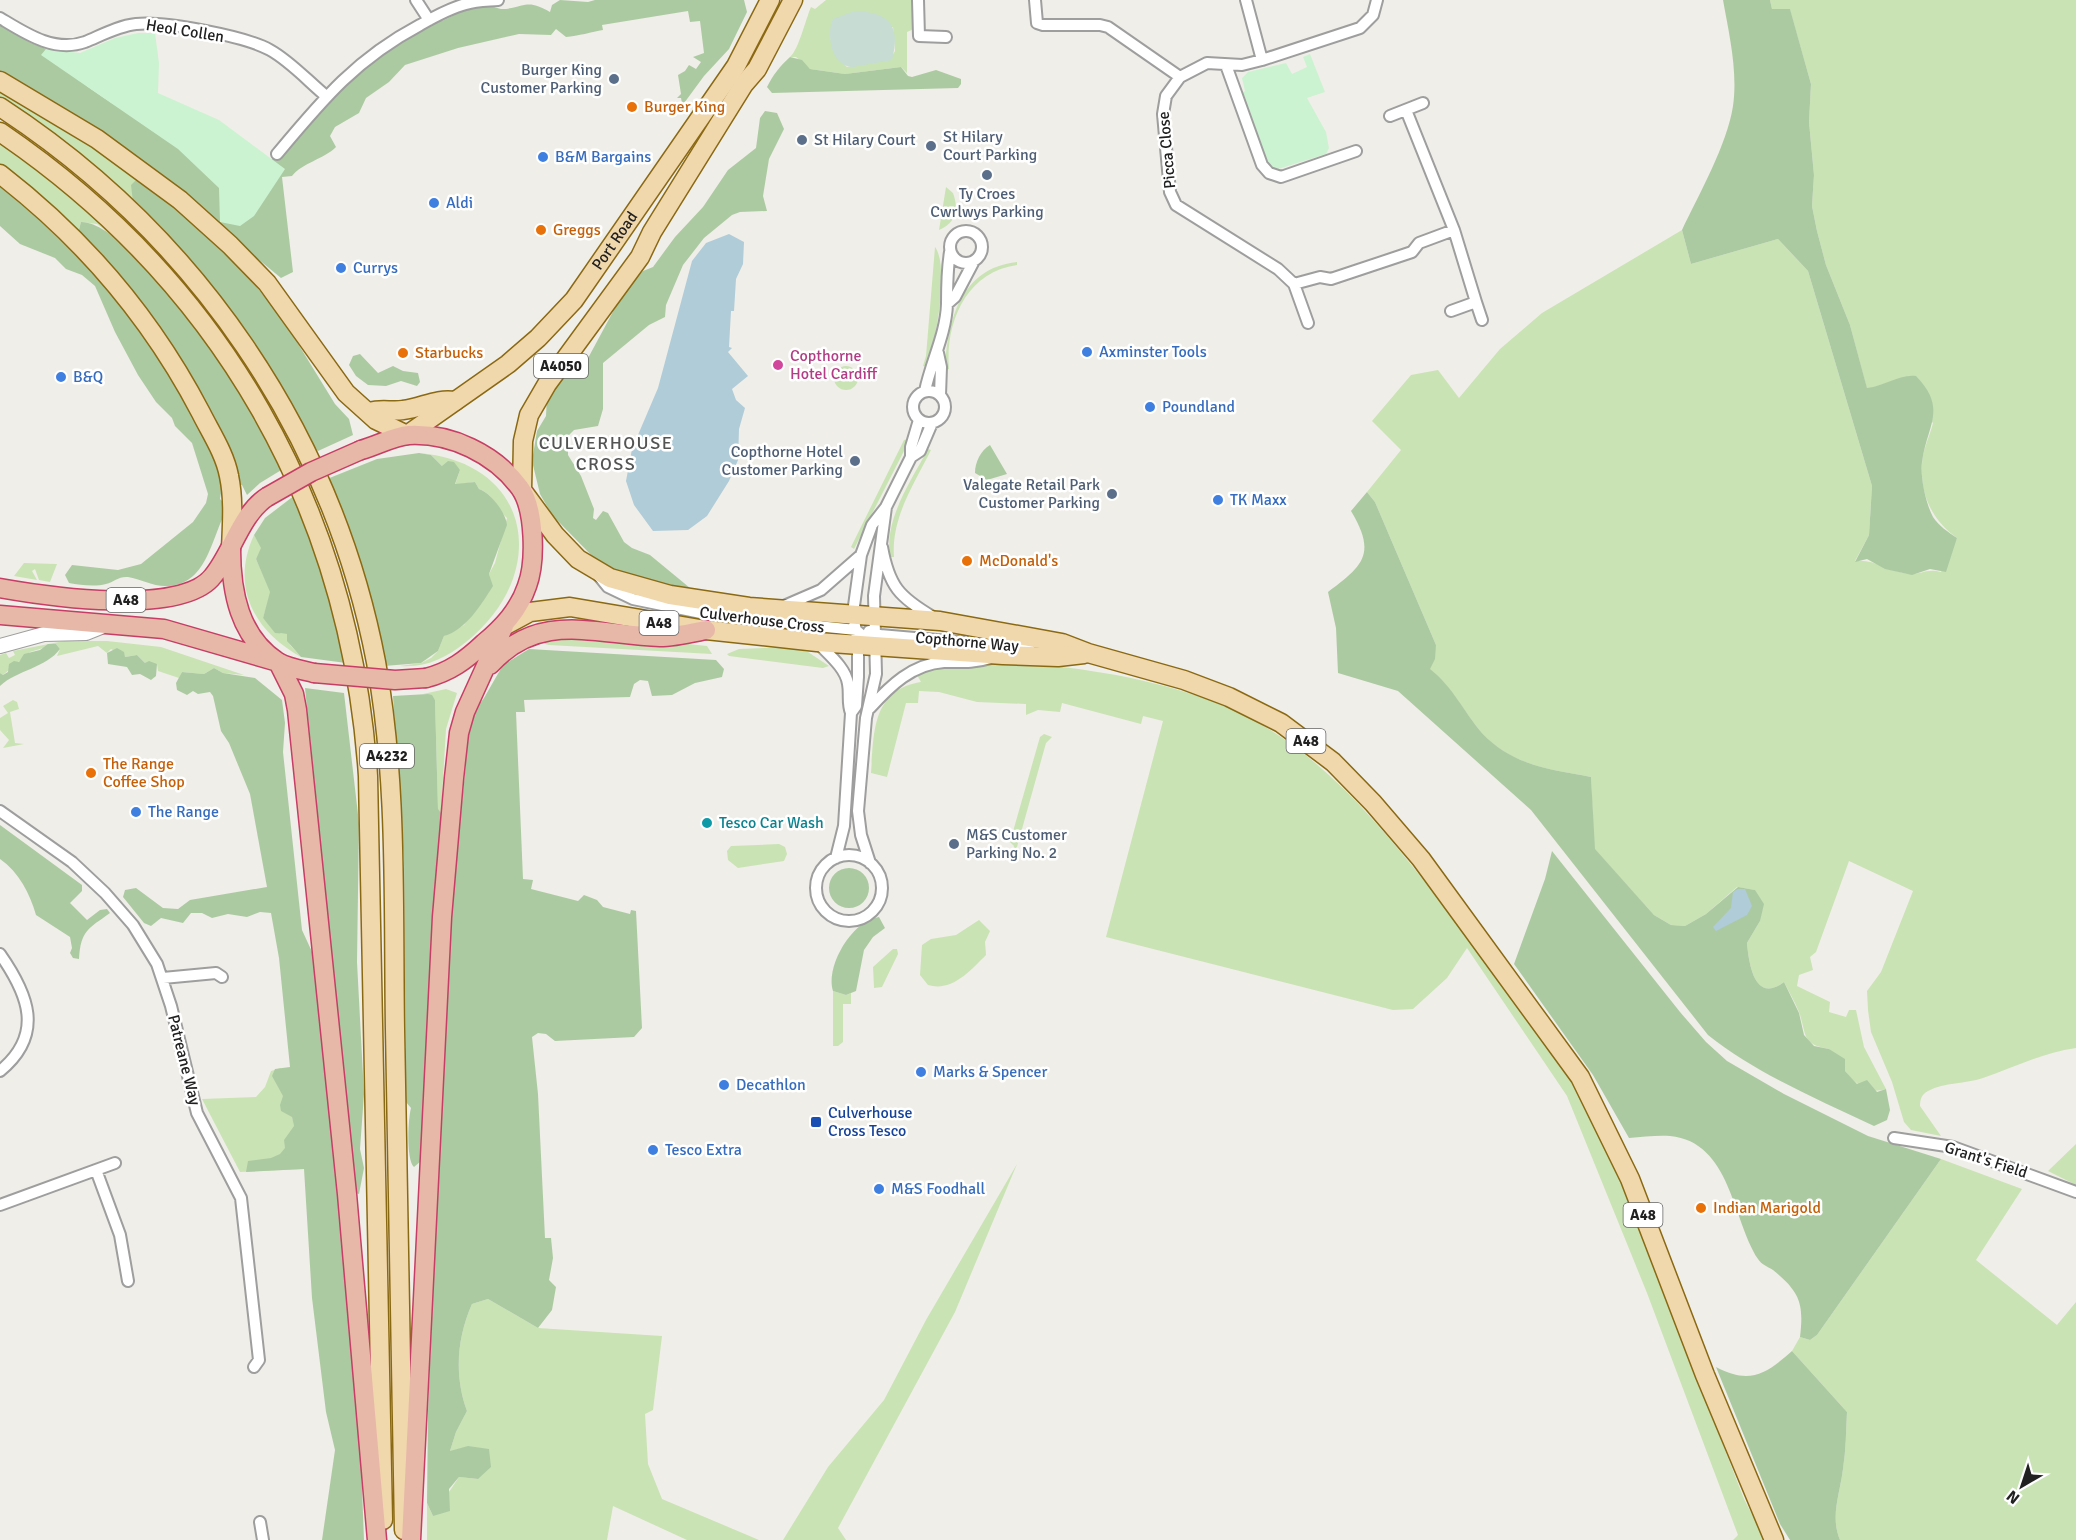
<svg xmlns="http://www.w3.org/2000/svg" width="2076" height="1540" viewBox="0 0 2076 1540" font-family="Signika,sans-serif">
<style>
.grass{fill:#c9e3b5;fill-rule:evenodd}
.forest{fill:#accaa2}
.wetland{fill:#c7dcd3}
.park{fill:#ccf3d1}
.water{fill:#afccd8}
.lines{fill:none;stroke-linecap:round;stroke-linejoin:round}
.minor-casing{stroke:#9e9e9e;stroke-width:14}
.tertiary-casing{stroke:#9e9e9e;stroke-width:16}
.primary-casing{stroke:#8a6913;stroke-width:21}
.trunk-casing{stroke:#c63e65;stroke-width:21}
.minor{stroke:#fff;stroke-width:10}
.tertiary{stroke:#fff;stroke-width:14}
.primary{stroke:#f1d7ac;stroke-width:18}
.trunk{stroke:#e7b8a8;stroke-width:18}
.trunk-bridge-casing{stroke:#c63e65;stroke-width:21;stroke-linecap:butt}
.trunk-bridge{stroke:#e7b8a8;stroke-width:18}
.service-dot{fill:#5c6f8a;stroke:#fff;stroke-width:2}
.food-dot{fill:#e8710a;stroke:#fff;stroke-width:2}
.shop-dot{fill:#3f7fe0;stroke:#fff;stroke-width:2}
.hotel-dot{fill:#d1479c;stroke:#fff;stroke-width:2}
.culture-dot{fill:#0f9aa8;stroke:#fff;stroke-width:2}
.transit-dot{fill:#1a4fb4;stroke:#fff;stroke-width:2}
.labels{text-anchor:middle;dominant-baseline:central;stroke-width:5;stroke-linejoin:round;paint-order:stroke}
.shield{fill:#fff;stroke:#646464;stroke-width:1.5}
.shield-label{font-size:15px;font-weight:bold;fill:#212121}
.street-label{font-size:16px;fill:#212121;stroke:#fff}
.service-label{font-size:16px;fill:#4e5e75;stroke:#fff;text-anchor:end}
.food-label{font-size:16px;fill:#c56008;stroke:#fff;text-anchor:start}
.shop-label{font-size:16px;fill:#366cbe;stroke:#fff;text-anchor:start}
.hotel-label{font-size:16px;fill:#b23c85;stroke:#fff;text-anchor:start}
.culture-label{font-size:16px;fill:#0d838f;stroke:#fff;text-anchor:start}
.transit-label{font-size:16px;fill:#164399;stroke:#fff;text-anchor:start}
.neighbourhood-label{font-size:18px;letter-spacing:1.5px;fill:#545454;stroke:#fff}
</style>
<rect width="100%" height="100%" fill="#f0eee8"/>
<path class="grass" d="M826 0H914V29L907 32V73L901 67 845 74 810 69 796 57H790C799 49 805 21 811 7L815 9ZM893 27 895 51 890 59 847 67 836 56 830 36Z
M1770 0H2076V1048C2042 1053 2015 1067 1983 1078 1965 1084 1945 1082 1928 1091 1922 1094 1920 1099 1920 1106L1941 1136 1911 1130 1904 1122 1892 1082 1871 1032 1868 1010 1867 991 1881 972 1913 891 1849 861 1816 952 1810 957 1813 970 1799 975 1797 986 1830 1002 1829 1012 1846 1017 1849 1010H1856L1864 1047 1886 1089C1859 1098 1843 1068 1829 1049 1801 1044 1807 1035 1799 1012 1795 1002 1789 992 1784 982 1755 1004 1749 965 1747 943L1760 921 1755 890 1737 887 1706 914 1685 926 1671 925 1654 915 1594 849 1591 777C1550 769 1512 766 1482 733 1464 712 1452 687 1429 669L1436 645 1375 502 1367 492 1401 450 1372 421 1411 375 1438 370 1459 398 1500 349 1542 313 1682 230 1691 264 1778 239 1808 271 1872 486 1869 535 1855 561C1876 559 1889 572 1909 574 1921 575 1926 568 1941 572L1957 538C1933 521 1920 496 1922 464 1922 451 1930 436 1933 423L1892 382 1867 389 1850 325 1826 265 1817 231 1812 206 1814 175 1809 122 1811 84 1790 10 1772 9Z
M0 88 70 129 146 182 133 202 95 168 0 98Z
M0 142 70 193 132 251 97 224 81 222 78 233 0 166Z
M946 187 953 193C959 209 956 223 939 230Z
M935 247C950 267 935 345 927 367L923 366 926 356Z
M1017 262V265C966 272 945 323 949 369L945 370C947 322 960 268 1017 262Z
M834 378a12 12 0 1 1 24 0a12 12 0 1 1-24 0Z
M908 439 906 447 854 549 851 547 904 440Z
M928 449 931 450C914 484 891 518 894 557H890C884 519 911 481 928 449Z
M419 453C534 463 550 575 466 642 446 658 426 668 400 666L421 663 431 658 438 651 444 636 464 625 492 586 489 574 495 563 507 518C495 508 495 495 479 489L475 482 455 485 460 470 442 466 431 455Z
M254 535 262 548 256 559 271 592 263 618 281 634H287L290 645 301 657C254 631 230 587 254 535Z
M24 563 57 564 50 582 39 580 35 569 32 571 37 580 14 576Z
M542 635H604L707 646 712 654 549 645 545 644Z
M64 641H107L161 647 244 675 223 673 214 668 204 674 182 672 179 678 158 671 157 664 145 663 137 655 125 657 111 649 107 653 98 646 57 656 60 649 56 644 30 652 3 675 0 673V655L6 653 9 658 15 655 13 651Z
M786 647 808 652 829 666 823 668 729 656 727 654 739 649Z
M1009 662C1078 667 1148 677 1214 702 1303 735 1367 809 1425 882 1475 945 1529 1009 1571 1079 1605 1135 1627 1198 1651 1259 1682 1339 1713 1419 1744 1499L1765 1540H1733L1738 1535 1647 1293 1567 1096 1467 948 1447 978 1413 1009 1393 1010 1106 937 1163 721 1143 716 1141 724 1062 703 1060 712 1038 710 1026 715V704L977 702 939 692 919 691 918 703H906L887 777 871 773C874 732 872 690 921 682L916 673C947 665 977 667 1009 662Z
M446 689 457 693 446 729 441 813 438 810 435 700 428 694H423Z
M13 700 17 702 19 709 10 712 15 743 24 744 3 748 9 740 0 730V718L8 713 3 706Z
M1044 734 1052 737 1046 743 1015 854 1012 853 1014 846 1010 842 1040 737Z
M779 844 785 847 787 854 784 861 738 868 728 860 727 851 731 846Z
M979 920 990 931 985 942 986 955C970 971 952 992 928 985L920 975 922 945 931 939 956 935Z
M893 949H897L898 954 882 987 874 988 873 967Z
M833 991 846 995 851 993V1004H843V1042L838 1046H833Z
M281 1068 304 1169 240 1172 202 1099 256 1097 265 1087 271 1071Z
M2076 1144V1185L2048 1171Z
M1941 1159 2022 1189 1976 1260 2057 1325 2076 1302V1540H1840C1830 1516 1840 1494 1843 1469 1846 1450 1846 1431 1847 1412L1792 1351 1800 1337 1810 1340 1817 1335Z
M1017 1164 955 1312 838 1528 846 1540H783L828 1467 884 1400 926 1320Z
M488 1299 538 1328 662 1336 653 1410 645 1414 648 1464 662 1499 759 1540H687L613 1506 607 1540H427V1503L433 1516 459 1477 478 1479 450 1451 456 1432 467 1411C454 1375 457 1338 472 1304Z"/>
<path class="forest" d="M560 0 588 2 595 0H744L747 12 729 49 704 76 679 110 674 107 682 103 681 98H677L681 94 678 75 685 71 689 65 696 69 701 62 693 57 704 53 700 21 690 22 688 11 602 25 603 30C592 32 578 36 566 37L556 29 551 35 519 34 458 48 405 65 389 82 366 98 359 113 335 127 330 136 336 147C324 159 302 163 292 176L282 177 293 272 281 278 241 245 230 231 218 226 0 74V24L29 42 46 49 88 87 113 104 228 136 272 160 275 151 375 55 442 18V21C454 16 470 4 482 4 490 4 497 10 506 9 528 5 529 0 550 12L552 5Z
M1723 0H1770L1772 9H1790L1811 84 1809 122 1814 175 1812 206 1817 231 1826 265 1850 325 1867 388C1885 386 1899 374 1916 376 1948 409 1927 425 1922 462 1920 477 1926 504 1933 517 1939 526 1948 532 1957 538L1946 572 1930 569 1912 575 1885 569 1867 559 1855 562 1869 535 1872 486 1808 271 1778 239 1691 264 1682 230C1699 194 1727 145 1733 106 1738 71 1729 34 1723 0Z
M790 57 802 60 810 69 845 74 901 67 908 76 912 77 936 70 961 79V84L958 88 772 93 767 87C773 75 780 66 790 57Z
M765 111 777 113 784 129 769 159 763 196 767 211 740 212 732 215 704 238 683 265 666 305 665 317 649 325 603 363V409L598 426 574 430 568 436V455L581 476 594 509 593 518 596 520 603 511 608 513 624 542 632 548 650 555 690 588 683 590 621 576 597 561 552 515 540 494 532 461 537 431 546 416 547 397 577 362 587 360 622 295 643 271 653 267 675 237 703 207 728 170 756 148 760 118Z
M136 180 146 182 191 217 243 270 284 321 335 404 349 419 353 435 318 451 313 447 263 357 133 202 131 185Z
M0 182 77 250 150 340 210 446 223 481 220 499 224 503 225 513C211 540 206 587 165 586 153 586 140 579 128 577 119 576 114 582 106 584 95 587 80 585 69 583L65 575 72 565 118 570 141 564 193 522 206 503 208 494 192 443 175 426 172 418 156 402 138 375 115 332 95 286 82 275 66 269 55 258 20 244 0 226Z
M81 222C122 221 211 341 233 376 251 406 266 438 283 469L260 483 247 495 242 485 238 484 228 456 78 233Z
M360 354 378 373 393 366 403 371 418 373 420 382 417 386 401 381 386 386 368 385 356 376 349 365 353 356Z
M990 445 1007 474 987 480 975 473C975 462 981 450 990 445Z
M419 453 431 455 442 466 448 461 454 462 460 470 455 484 475 482 479 489C491 493 506 513 507 525L489 574 493 586C481 605 466 630 444 636L438 651 421 663 384 666 353 544 327 479 377 459Z
M1367 492 1375 502 1436 645 1435 659 1430 669C1453 687 1464 712 1482 733 1513 766 1550 769 1591 777L1595 849 1654 915 1671 925 1685 926 1706 914 1738 887 1755 890 1764 904 1760 921 1747 943C1749 965 1755 1004 1784 982L1799 1013 1804 1035 1814 1046 1829 1049 1845 1059V1071L1857 1084 1867 1080 1877 1092 1886 1089 1890 1110 1887 1120 1874 1126C1817 1099 1757 1074 1708 1035L1531 810 1398 691 1338 673 1336 628 1328 592C1363 566 1377 554 1351 511Z
M295 495 322 567 346 663 301 657 287 641V634L275 633 263 618 270 592 256 559 261 548 254 535 265 518Z
M48 644H56L60 649C46 668 17 670 0 686V673L3 675 8 672 9 664 14 661 19 662 24 654 40 650Z
M117 648 124 652 125 657 137 655 145 663 149 661 157 664 156 676 151 680 140 674 132 675 127 667 108 664 107 653Z
M529 649 716 660 724 669 722 677 695 683 672 695 652 696 648 681 640 680 634 684 630 697 524 700 525 712H516L523 879 533 880 531 889 578 901 584 895 597 900 603 907 630 914 631 910 636 911 642 1028 634 1037 555 1041 546 1034 538 1033 532 1037 538 1094 545 1238H551L553 1258 549 1280 556 1287 552 1310 538 1328 488 1299 472 1304C457 1338 454 1375 467 1411L456 1432 450 1451 468 1446 489 1449 491 1467 478 1479 459 1477 449 1489 450 1511 433 1516 427 1503 428 1411 445 1010 455 872 466 763 463 760 477 701 481 702 484 698 503 665Z
M214 668 223 673 255 678 282 700 285 723 283 752 302 930 313 954 317 976 359 1411 364 1540H322L335 1450 326 1412 312 1298 304 1169 246 1172 248 1161 271 1158 280 1154 285 1148 284 1140 294 1126 292 1117 281 1111 280 1105 283 1096 272 1076 275 1069 290 1067 279 958 271 913 260 912 247 917 228 914 212 918 202 913H191L183 923 161 918 151 926 144 923 123 897 125 890 136 888 163 908 178 909 190 900 267 887 250 794 229 743 221 731 213 696 210 692 198 694 193 691 187 695 177 690 176 683 182 672 204 674Z
M305 688 344 693 359 823 357 962 364 1094 360 1149 364 1168 359 1194 356 1193Z
M428 694 432 695 435 700 438 809 441 813 421 1161 414 1167C406 1160 408 1119 411 1108L406 1102 404 862 393 696Z
M0 825 82 885V891L70 903 87 920 100 910 107 909 110 913C88 929 81 930 79 959L73 958 70 953 72 948 70 937 36 915C30 894 19 872 0 859Z
M1552 851 1680 1012 1706 1042 1727 1061 1784 1094 1868 1136 1941 1159 1817 1335 1810 1340 1800 1337C1804 1303 1800 1292 1773 1270 1768 1267 1761 1264 1758 1259 1732 1219 1731 1142 1670 1136 1657 1135 1643 1137 1629 1138L1593 1075 1514 964 1545 879Z
M829 888a20 20 0 1 1 40 0a20 20 0 1 1-40 0Z
M879 917 885 928 873 937 864 950 856 991 846 995 833 991C825 967 852 920 879 917Z
M1792 1351 1847 1412C1846 1431 1846 1450 1843 1469 1840 1494 1830 1516 1840 1540H1790L1780 1524 1716 1367C1750 1385 1766 1374 1792 1351Z"/>
<path class="wetland" d="M855 11C892 13 900 27 892 60L853 67C831 67 826 34 833 19Z"/>
<path class="park" d="M138 33H155L159 63 158 93 219 120 285 169 254 216 240 226 220 222 219 188 178 149 41 55 46 49 80 53 115 38Z
M1310 54 1325 92 1307 98 1326 132 1329 148 1326 154 1275 170 1269 165 1243 92 1245 91 1242 78 1248 72 1286 63 1292 74 1307 67 1303 57Z"/>
<path class="water" d="M729 234 744 242 743 264 736 279 734 311H731L729 347 732 348 728 352 748 376 732 389 736 400 745 408 739 429 738 460 729 481 707 516 688 530 653 531 634 505 626 481 632 449 658 388 692 261 706 243Z
M1738 889H1745L1752 906 1747 915 1716 931 1713 927 1731 908 1733 892Z"/>
<g class="lines">
<g class="minor-casing">
<path id="minor" d="M416 0 429 20
M918 0 919 36 946 37
M1035 0 1037 23 1043 25H1100L1108 27 1180 77
M1246 0 1262 60
M0 18C25 33 54 53 85 42 102 35 118 26 136 24 164 21 245 36 270 50 290 61 308 81 326 96
M1226 65 1262 165 1269 173 1281 177 1356 151
M1406 110 1454 230
M1390 116 1423 103
M277 154C323 99 356 59 420 25 434 17 450 8 466 4 476 1 487 1 498 0
M950 247a16 16 0 1 1 32 0a16 16 0 1 1-32 0Z
M1294 284 1320 277 1331 279 1412 252 1419 243 1454 230 1476 302
M947 304 955 297 974 261
M1451 311 1476 302 1482 320
M1308 323 1294 284 1278 269 1176 205 1170 192 1163 114 1166 96 1180 77 1207 63 1242 65 1262 60 1360 28 1373 15 1377 0
M938 353 941 367 940 395
M913 407a16 16 0 1 1 32 0a16 16 0 1 1-32 0Z
M925 391C931 362 946 334 947 304 947 286 947 270 950 252
M911 457V447L919 420
M882 547C889 586 899 597 933 617
M599 576 608 587 633 599 711 615 856 630 876 647
M784 606 821 590 861 555
M869 631 880 635 1029 648
M817 642C828 654 846 668 848 684 850 694 847 703 851 713L844 826 836 858
M870 708C890 686 912 664 944 662 961 662 974 663 991 658
M851 713 856 706 858 677V645L853 613 861 555 872 525 886 507 911 457 920 451 932 423
M0 811 72 862 105 893 133 925 157 964 171 1006 197 1113 241 1198 259 1360 254 1367
M816 888a33 33 0 1 1 66 0a33 33 0 1 1-66 0Z
M870 863 861 835 858 811 866 718 876 674 874 596 886 507
M0 954C28 994 45 1034 0 1071
M163 978 216 973 222 977
M1894 1138 1953 1147 2076 1192
M96 1170 120 1235 128 1281
M0 1205 115 1163
M260 1522 263 1540"/>
</g>
<g class="tertiary-casing">
<path id="tertiary" d="M0 646 44 634 86 633 106 625"/>
</g>
<g class="primary-casing">
<g id="primary">
<path d="M793 0 757 69 744 84 652 232 640 257 547 384 529 415 523 441 522 490 555 535 578 559 610 578 670 595 749 607 940 621 1062 643 1088 653 1184 680 1229 697 1281 723 1333 762 1373 803 1421 859 1580 1077 1630 1179 1705 1375 1774 1540"/>
<path id="s1" d="M0 81 97 139 180 200 230 245 267 283 346 393 376 420 407 435 508 364 538 338 574 300 736 66 770 0"/>
<path d="M0 107C195 234 332 432 376 662 398 782 393 907 395 1029 398 1196 401 1363 404 1530"/>
<path d="M0 132C222 283 350 508 368 776L383 1520"/>
<path d="M0 174C84 239 152 319 201 413 211 433 225 454 229 476 234 500 232 524 231 549"/>
<path d="M370 412C382 408 391 412 403 410 422 408 436 398 455 401"/>
<path d="M504 626 530 612 570 607 706 630 817 642 1003 655 1058 657 1084 654"/>
</g>
</g>
<g class="trunk-casing">
<path id="trunk" d="M361 450C376 446 394 436 409 435 451 433 495 454 520 488 535 509 536 562 527 586 519 610 503 627 484 643 466 660 450 672 426 678
M231 549C231 591 239 637 278 662 288 668 302 670 314 673
M0 588C45 596 182 617 213 576 232 553 241 514 267 497
M0 615 164 629 278 662
M278 662 294 694 297 710 347 1194 377 1540
M490 665C540 610 595 635 660 637 674 637 691 633 706 630
M411 1540 442 917 454 778 459 733 465 712 504 626"/>
</g>
<use href="#minor" class="minor"/>
<use href="#tertiary" class="tertiary"/>
<use href="#primary" class="primary"/>
<use href="#trunk" class="trunk"/>
<g class="trunk-bridge-casing">
<path id="trunk-bridge" d="M267 497 311 472 361 450
M314 673 395 680 426 678"/>
</g>
<use href="#trunk-bridge" class="trunk-bridge"/>
</g>
<g class="service-dot">
<circle cx="614" cy="79" r="6"/>
<circle cx="802" cy="140" r="6"/>
<circle cx="931" cy="146" r="6"/>
<circle cx="987" cy="175" r="6"/>
<circle cx="855" cy="461" r="6"/>
<circle cx="1112" cy="494" r="6"/>
<circle cx="954" cy="844" r="6"/>
</g>
<g class="food-dot">
<circle cx="632" cy="107" r="6"/>
<circle cx="541" cy="230" r="6"/>
<circle cx="403" cy="353" r="6"/>
<circle cx="967" cy="561" r="6"/>
<circle cx="91" cy="773" r="6"/>
<circle cx="1701" cy="1208" r="6"/>
</g>
<g class="shop-dot">
<circle cx="543" cy="157" r="6"/>
<circle cx="434" cy="203" r="6"/>
<circle cx="341" cy="268" r="6"/>
<circle cx="1087" cy="352" r="6"/>
<circle cx="61" cy="377" r="6"/>
<circle cx="1150" cy="407" r="6"/>
<circle cx="1218" cy="500" r="6"/>
<circle cx="136" cy="812" r="6"/>
<circle cx="921" cy="1072" r="6"/>
<circle cx="724" cy="1085" r="6"/>
<circle cx="653" cy="1150" r="6"/>
<circle cx="879" cy="1189" r="6"/>
</g>
<circle class="hotel-dot" cx="778" cy="365" r="6"/>
<circle class="culture-dot" cx="707" cy="823" r="6"/>
<rect class="transit-dot" x="810" y="1116" width="12" height="12" rx="3"/>
<g class="labels">
<g class="shield">
<rect x="534" y="354" width="54" height="24" rx="4.5"/>
<rect x="106.5" y="588" width="39" height="24" rx="4.5"/>
<rect x="639.5" y="611" width="39" height="24" rx="4.5"/>
<rect x="1286.5" y="729" width="39" height="24" rx="4.5"/>
<rect x="360" y="744" width="54" height="24" rx="4.5"/>
<rect x="1623.5" y="1203" width="39" height="24" rx="4.5"/>
</g>
<g class="shield-label">
<text x="561" y="366">A4050</text>
<text x="126" y="600">A48</text>
<text x="659" y="623">A48</text>
<text x="1306" y="741">A48</text>
<text x="387" y="756">A4232</text>
<text x="1643" y="1215">A48</text>
</g>
<g class="street-label">
<text transform="translate(185 31) rotate(9)">Heol Collen</text>
<text transform="translate(1167 150) rotate(-95)">Picca Close</text>
<text stroke="none"><textPath href="#s1" startOffset="834">Port Road</textPath></text>
<text transform="translate(762 620) rotate(7)">Culverhouse Cross</text>
<text transform="translate(967 642) rotate(5)">Copthorne Way</text>
<text transform="translate(184 1060) rotate(76)">Patreane Way</text>
<text transform="translate(1986 1160) rotate(18)">Grant's Field</text>
</g>
<g class="service-label">
<text x="602" y="70">Burger King<tspan x="602" dy="18">Customer Parking</tspan></text>
<text x="943" y="137" text-anchor="start">St Hilary<tspan x="943" dy="18">Court Parking</tspan></text>
<text x="814" y="140" text-anchor="start">St Hilary Court</text>
<text x="987" y="194" text-anchor="middle">Ty Croes<tspan x="987" dy="18">Cwrlwys Parking</tspan></text>
<text x="843" y="452">Copthorne Hotel<tspan x="843" dy="18">Customer Parking</tspan></text>
<text x="1100" y="485">Valegate Retail Park<tspan x="1100" dy="18">Customer Parking</tspan></text>
<text x="966" y="835" text-anchor="start">M&amp;S Customer<tspan x="966" dy="18">Parking No. 2</tspan></text>
</g>
<g class="food-label">
<text x="644" y="107">Burger King</text>
<text x="553" y="230">Greggs</text>
<text x="415" y="353">Starbucks</text>
<text x="979" y="561">McDonald's</text>
<text x="103" y="764">The Range<tspan x="103" dy="18">Coffee Shop</tspan></text>
<text x="1713" y="1208">Indian Marigold</text>
</g>
<g class="shop-label">
<text x="555" y="157">B&amp;M Bargains</text>
<text x="446" y="203">Aldi</text>
<text x="353" y="268">Currys</text>
<text x="1099" y="352">Axminster Tools</text>
<text x="73" y="377">B&amp;Q</text>
<text x="1162" y="407">Poundland</text>
<text x="1230" y="500">TK Maxx</text>
<text x="148" y="812">The Range</text>
<text x="933" y="1072">Marks &amp; Spencer</text>
<text x="736" y="1085">Decathlon</text>
<text x="665" y="1150">Tesco Extra</text>
<text x="891" y="1189">M&amp;S Foodhall</text>
</g>
<g class="hotel-label">
<text x="790" y="356">Copthorne<tspan x="790" dy="18">Hotel Cardiff</tspan></text>
</g>
<g class="culture-label">
<text x="719" y="823">Tesco Car Wash</text>
</g>
<g class="transit-label">
<text x="828" y="1113">Culverhouse<tspan x="828" dy="18">Cross Tesco</tspan></text>
</g>
<g class="neighbourhood-label">
<text x="606" y="443">CULVERHOUSE<tspan x="606" dy="21">CROSS</tspan></text>
</g>
</g>
<g transform="translate(2022 1486) rotate(219)" stroke="#ffffff" stroke-width="4.5" paint-order="stroke">
<path d="M0-4.5L10 22L0 15L-10 22Z" fill="#212121"/>
<text y="-9" font-size="16" font-weight="bold" text-anchor="middle" fill="#212121">N</text>
</g>
</svg>
